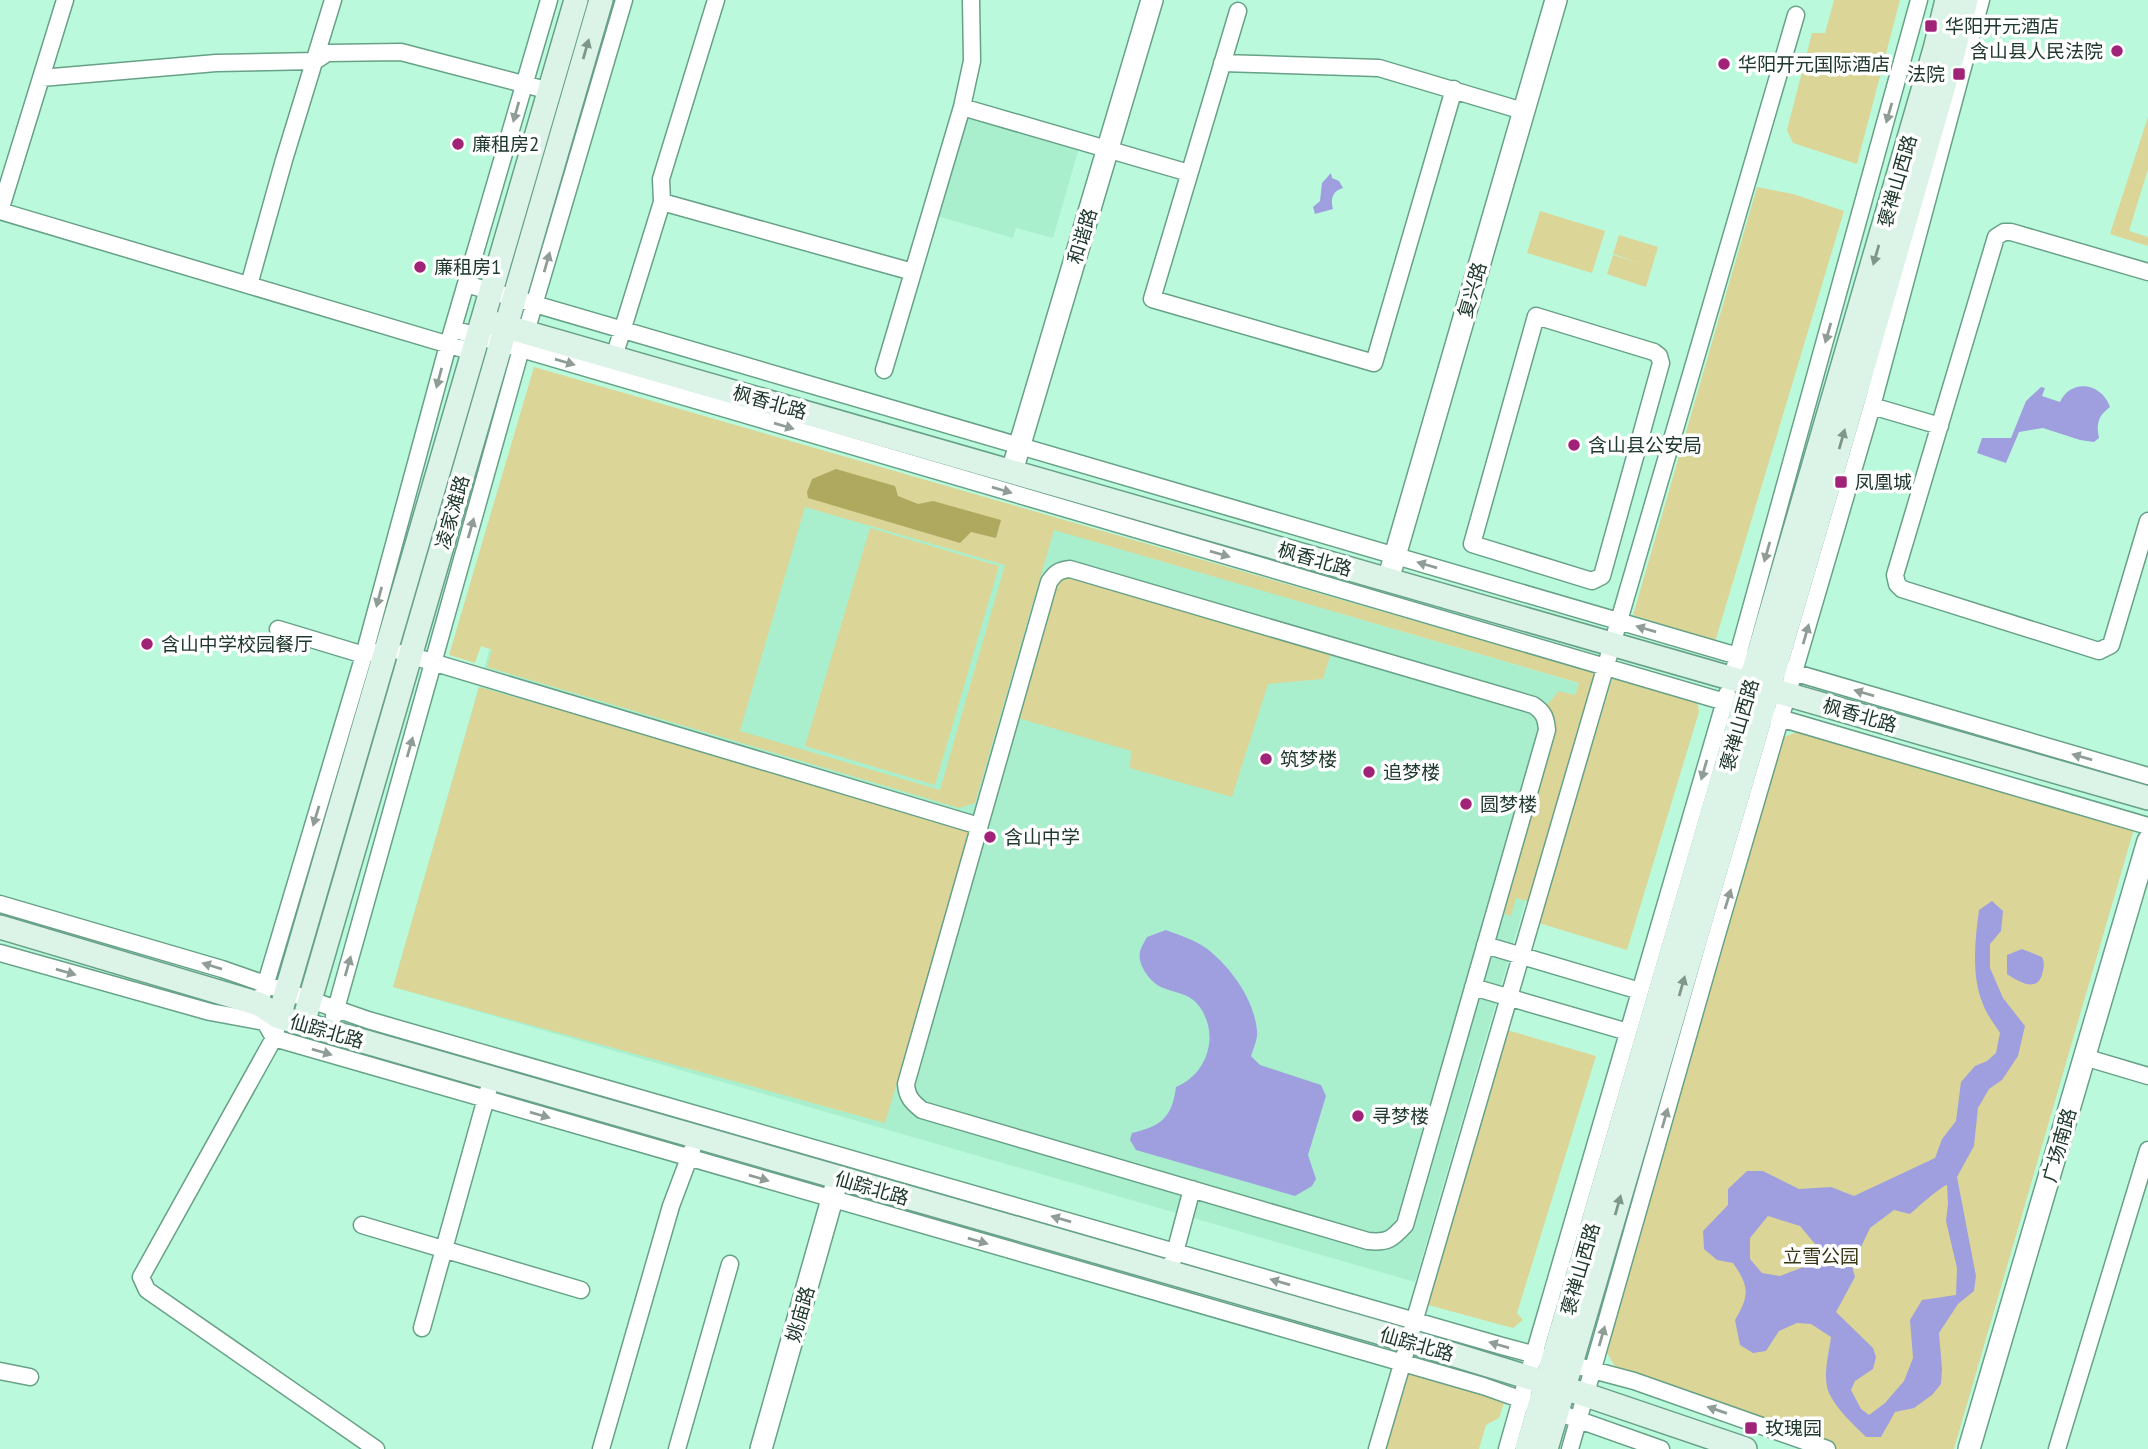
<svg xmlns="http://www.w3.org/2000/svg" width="2148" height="1449" viewBox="0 0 2148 1449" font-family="'PT Sans','Noto Sans SC',sans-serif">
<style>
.built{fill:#a9efce}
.green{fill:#dbd697;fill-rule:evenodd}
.forest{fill:#afa960}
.water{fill:#9f9fe0;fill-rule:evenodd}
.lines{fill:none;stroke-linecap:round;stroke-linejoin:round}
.minor-casing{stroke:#67a187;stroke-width:19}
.tertiary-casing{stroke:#67a187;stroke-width:24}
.secondary-casing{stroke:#67a187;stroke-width:26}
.minor{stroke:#fff;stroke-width:16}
.tertiary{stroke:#fff;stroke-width:21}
.secondary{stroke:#dcf3e8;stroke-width:23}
.oneway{fill:#7e968b}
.oneway2{fill:#909c96}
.poi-dot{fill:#a02378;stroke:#fff;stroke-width:2.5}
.labels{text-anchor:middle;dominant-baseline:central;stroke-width:7;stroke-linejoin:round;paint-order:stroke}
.poi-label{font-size:19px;fill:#20392e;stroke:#fff;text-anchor:start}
.street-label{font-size:19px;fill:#20392e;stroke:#fff}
.park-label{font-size:19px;fill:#3b3817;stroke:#fff}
</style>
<rect width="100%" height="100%" fill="#bbf9dc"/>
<path class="built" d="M967 115 1079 148 1053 238 1016 228 1013 238 937 216Z
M565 386 1588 686 1415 1282 393 987Z"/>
<path class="green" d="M1834 0H1900L1857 164 1793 143 1787 130 1812 33H1825Z
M2148 117V169L2129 231 2148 237V246L2110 234Z
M1757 187 1793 194 1844 211 1715 642 1633 615Z
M1540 211 1605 231 1592 273 1527 253Z
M1619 235 1658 247 1646 287 1607 274 1613 255 1640 263 1613 254Z
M534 367 1595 673 1531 902 1516 898 1511 916 1502 913 1553 718 1546 706 1559 691 1575 695 1579 683 1054 530 975 803 959 808 487 667 492 650 481 646 475 663 449 655ZM805 507 1005 565 940 790 740 731Z
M870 528 999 566 935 785 805 746Z
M1068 574 1331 653 1323 679 1268 684 1232 797 1130 768 1131 751 1018 718 1055 583Z
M1614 672 1697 698 1699 712 1627 950 1539 923Z
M479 687 967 825 970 835 885 1123 393 987Z
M1805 729 2136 822 1954 1449H1811L1628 1388 1604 1348 1784 737Z
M1507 1030 1596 1056 1517 1313 1523 1320 1513 1328 1428 1305Z
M1409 1371 1497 1395 1504 1403 1499 1418 1486 1425 1479 1449H1385Z"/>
<path class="forest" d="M836 469 895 486 898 496 918 504 933 501 1001 520 996 538 971 532 960 543 808 498 807 492 812 479Z"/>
<path class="water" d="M1331 173 1332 178 1339 181 1343 188C1333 191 1330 198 1333 209L1315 214 1313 207 1320 201 1322 183Z
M2041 387 2045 388 2042 396 2060 402C2071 378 2102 383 2110 407 2098 416 2096 424 2099 438L2094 442 2080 440 2043 428 2019 432 2006 463 1977 453 1982 438H2011L2026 401Z
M1992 901 2003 911 2001 931 1990 944V968L2003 998 2025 1026 2018 1056 2002 1080 1989 1089 1978 1108 1974 1146 1957 1177 1976 1276 1974 1291 1958 1304 1939 1333 1942 1369 1941 1384 1932 1395 1914 1408 1895 1412 1881 1437H1866C1853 1424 1837 1410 1829 1393 1822 1377 1829 1353 1831 1337L1811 1324 1797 1323 1779 1331 1766 1351 1753 1353 1740 1345 1735 1320C1750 1295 1749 1286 1733 1263L1717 1260 1704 1249 1703 1231 1728 1205V1189L1747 1171H1763L1799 1189 1831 1187 1854 1196 1935 1158 1942 1139 1956 1121 1961 1082 1975 1066 1987 1061 1996 1053 2000 1033C1994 1023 1986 1014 1983 1004 1971 976 1975 939 1979 910ZM1947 1185 1948 1204 1946 1221 1957 1268 1956 1295 1922 1300 1910 1320 1913 1358 1904 1381 1885 1403 1869 1415 1861 1409 1851 1390 1855 1381 1873 1369 1876 1357 1873 1348 1836 1312 1855 1277 1852 1266 1870 1228 1894 1210 1910 1214C1918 1207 1940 1187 1947 1185ZM1768 1216 1800 1226 1816 1245 1806 1266 1780 1276 1762 1273 1750 1259V1238Z
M1166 930C1179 935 1195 940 1206 948 1230 966 1254 999 1257 1030 1258 1039 1254 1047 1251 1056L1260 1065 1321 1085 1326 1096 1308 1155 1316 1179 1312 1186 1295 1196 1136 1150 1130 1140 1132 1133C1161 1126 1172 1118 1176 1087 1208 1074 1220 1034 1199 1006 1190 993 1174 993 1161 987 1150 982 1137 964 1140 952 1141 947 1145 941 1147 937Z
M2022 949 2042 957C2045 964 2044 967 2042 975 2036 993 2018 981 2007 974V955Z"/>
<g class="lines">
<g class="minor-casing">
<path id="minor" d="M1238 11 1152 299 1374 363 1454 89
M1222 63 1379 68 1523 111
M41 78 216 63 315 61 327 53 401 52 550 91
M962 107 1189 173
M662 202 913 272
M0 211 473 352
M0 211 65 0
M2148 272 2011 232H2004L1996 237 1895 575 1897 584 1902 589 2099 651 2111 645 2148 521
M466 284 2148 776
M249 285 284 160 333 0
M1536 316 1654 352 1659 356 1661 363 1602 576 1592 581 1472 544Z
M453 329 2148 826
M614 357 662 202 661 179 716 0
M884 370 962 107 972 61 971 0
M1872 406 1940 426
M1070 569 1533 705C1544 712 1546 718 1547 730L1405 1225C1392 1239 1388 1243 1368 1241L922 1110C912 1102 907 1097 906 1084L1049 582C1055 573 1059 570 1070 569Z
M278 629 364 655 374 652
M402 653 979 826
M1735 666 1919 0
M0 904 222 969 368 1020 1502 1346 1634 1381 1827 1449
M1485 945 1640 991
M0 953 210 1012 265 1022 274 1038 1483 1386 1661 1449
M1473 987 1628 1032
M263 993 364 655 448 345 549 0
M334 1016 521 349 624 0
M276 1030 274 1038 141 1277 147 1290 376 1449
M2084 1057 2148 1076
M362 1225 581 1290
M1173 1260 1192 1189
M422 1328 488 1091
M1412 1329 1796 15
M1531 1365 1727 694
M0 1371 30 1377
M601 1449 671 1206 692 1150
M677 1449 730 1264
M1377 1449 1405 1354
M1507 1449 1524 1389
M1570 1449 1716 938 1872 406 1981 0
M2057 1449 2148 1150"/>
</g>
<g class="tertiary-casing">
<path id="tertiary" d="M1012 471 1152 0
M1388 580 1556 0
M761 1449 838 1178
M1969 1449 2148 841"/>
</g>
<g class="secondary-casing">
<path id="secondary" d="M483 320 2148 798
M0 927 259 1004 279 1017 1409 1341 1586 1395 1745 1449
M279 1017 576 0
M303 1024 601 0
M1527 1449 1935 49 1947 0
M1546 1449 1861 374 1953 54 1966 0"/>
</g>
<use href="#minor" class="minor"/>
<use href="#tertiary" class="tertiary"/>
<use href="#secondary" class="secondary"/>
</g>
<defs><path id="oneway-solid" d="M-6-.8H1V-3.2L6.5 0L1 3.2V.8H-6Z" transform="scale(1.75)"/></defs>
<g class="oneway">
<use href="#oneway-solid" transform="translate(586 49) rotate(-74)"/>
<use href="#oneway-solid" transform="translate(1876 255) rotate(106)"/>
<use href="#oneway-solid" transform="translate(1842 439) rotate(-74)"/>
<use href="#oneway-solid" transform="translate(1682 986) rotate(-74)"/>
<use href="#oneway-solid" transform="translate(1618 1205) rotate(-74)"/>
</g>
<g class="oneway2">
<use href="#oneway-solid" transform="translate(516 112) rotate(106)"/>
<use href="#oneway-solid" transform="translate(1889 113) rotate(106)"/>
<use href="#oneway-solid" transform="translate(547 262) rotate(-74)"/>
<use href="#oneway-solid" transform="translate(1828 333) rotate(106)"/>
<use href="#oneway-solid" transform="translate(565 362) rotate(16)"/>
<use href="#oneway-solid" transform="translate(439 378) rotate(105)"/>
<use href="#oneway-solid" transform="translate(784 426) rotate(16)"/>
<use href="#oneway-solid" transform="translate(1002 490) rotate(16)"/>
<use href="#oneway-solid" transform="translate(471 528) rotate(-74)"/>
<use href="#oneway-solid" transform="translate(1767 552) rotate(106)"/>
<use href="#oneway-solid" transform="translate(1220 554) rotate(16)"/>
<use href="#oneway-solid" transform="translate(1427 565) rotate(-164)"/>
<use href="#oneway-solid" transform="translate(379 597) rotate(105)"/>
<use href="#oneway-solid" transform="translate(1646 629) rotate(-164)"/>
<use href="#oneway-solid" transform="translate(1806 634) rotate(-74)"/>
<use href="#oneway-solid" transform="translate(1864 693) rotate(-164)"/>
<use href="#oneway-solid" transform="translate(410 747) rotate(-74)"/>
<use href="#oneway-solid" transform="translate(2082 757) rotate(-164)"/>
<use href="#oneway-solid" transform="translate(1704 770) rotate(106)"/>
<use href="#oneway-solid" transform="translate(316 816) rotate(107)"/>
<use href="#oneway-solid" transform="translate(1728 899) rotate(-73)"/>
<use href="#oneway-solid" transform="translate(212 966) rotate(-163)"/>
<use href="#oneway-solid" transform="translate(348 966) rotate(-74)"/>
<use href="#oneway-solid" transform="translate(66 972) rotate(16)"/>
<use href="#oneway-solid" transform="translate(322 1052) rotate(16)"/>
<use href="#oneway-solid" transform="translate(540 1115) rotate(16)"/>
<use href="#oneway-solid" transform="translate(1665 1118) rotate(-74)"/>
<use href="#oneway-solid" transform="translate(759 1178) rotate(16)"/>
<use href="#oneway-solid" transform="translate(1061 1219) rotate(-164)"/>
<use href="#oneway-solid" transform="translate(978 1241) rotate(16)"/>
<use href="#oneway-solid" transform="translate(1280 1282) rotate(-164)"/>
<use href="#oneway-solid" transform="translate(1602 1336) rotate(-74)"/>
<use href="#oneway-solid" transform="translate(1499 1345) rotate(-164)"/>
<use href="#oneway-solid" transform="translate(1717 1410) rotate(-161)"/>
</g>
<g class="poi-dot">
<rect x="1924" y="19" width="14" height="14" rx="3.5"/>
<circle cx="2117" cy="51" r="7"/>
<circle cx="1724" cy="64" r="7"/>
<rect x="1952" y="67" width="14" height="14" rx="3.5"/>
<circle cx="458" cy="144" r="7"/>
<circle cx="420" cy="267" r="7"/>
<circle cx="1574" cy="445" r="7"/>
<rect x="1834" y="475" width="14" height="14" rx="3.5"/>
<circle cx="147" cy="644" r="7"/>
<circle cx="1266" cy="759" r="7"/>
<circle cx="1369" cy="772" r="7"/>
<circle cx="1466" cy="804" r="7"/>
<circle cx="990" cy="837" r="7"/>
<circle cx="1358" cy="1116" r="7"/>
<rect x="1744" y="1421" width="14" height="14" rx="3.5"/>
</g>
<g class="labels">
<g class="poi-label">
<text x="1945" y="26">华阳开元酒店</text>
<text x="2103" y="51" text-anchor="end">含山县人民法院</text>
<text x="1738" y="64">华阳开元国际酒店</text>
<text x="1945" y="74" text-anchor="end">法院</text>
<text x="472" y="144">廉租房2</text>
<text x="434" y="267">廉租房1</text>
<text x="1588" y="445">含山县公安局</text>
<text x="1855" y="482">凤凰城</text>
<text x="161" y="644">含山中学校园餐厅</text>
<text x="1280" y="759">筑梦楼</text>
<text x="1383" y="772">追梦楼</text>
<text x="1480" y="804">圆梦楼</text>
<text x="1004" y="837">含山中学</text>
<text x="1372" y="1116">寻梦楼</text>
<text x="1765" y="1428">玫瑰园</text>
</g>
<g class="street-label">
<text transform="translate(1897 181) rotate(-74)">褒禅山西路</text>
<text transform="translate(1082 236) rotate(-73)">和谐路</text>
<text transform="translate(1472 290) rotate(-74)">复兴路</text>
<text transform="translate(770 402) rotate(16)">枫香北路</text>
<text transform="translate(452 512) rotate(-74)">凌家滩路</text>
<text transform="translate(1315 559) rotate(16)">枫香北路</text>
<text transform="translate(1860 715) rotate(16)">枫香北路</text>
<text transform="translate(1739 725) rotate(-74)">褒禅山西路</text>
<text transform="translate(327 1031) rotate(16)">仙踪北路</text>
<text transform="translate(2059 1145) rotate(-74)">广场南路</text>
<text transform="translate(872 1188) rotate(16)">仙踪北路</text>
<text transform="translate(1580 1269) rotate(-74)">褒禅山西路</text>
<text transform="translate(800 1314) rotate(-74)">姚庙路</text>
<text transform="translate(1417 1344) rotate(16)">仙踪北路</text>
</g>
<g class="park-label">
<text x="1821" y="1256">立雪公园</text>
</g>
</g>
</svg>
